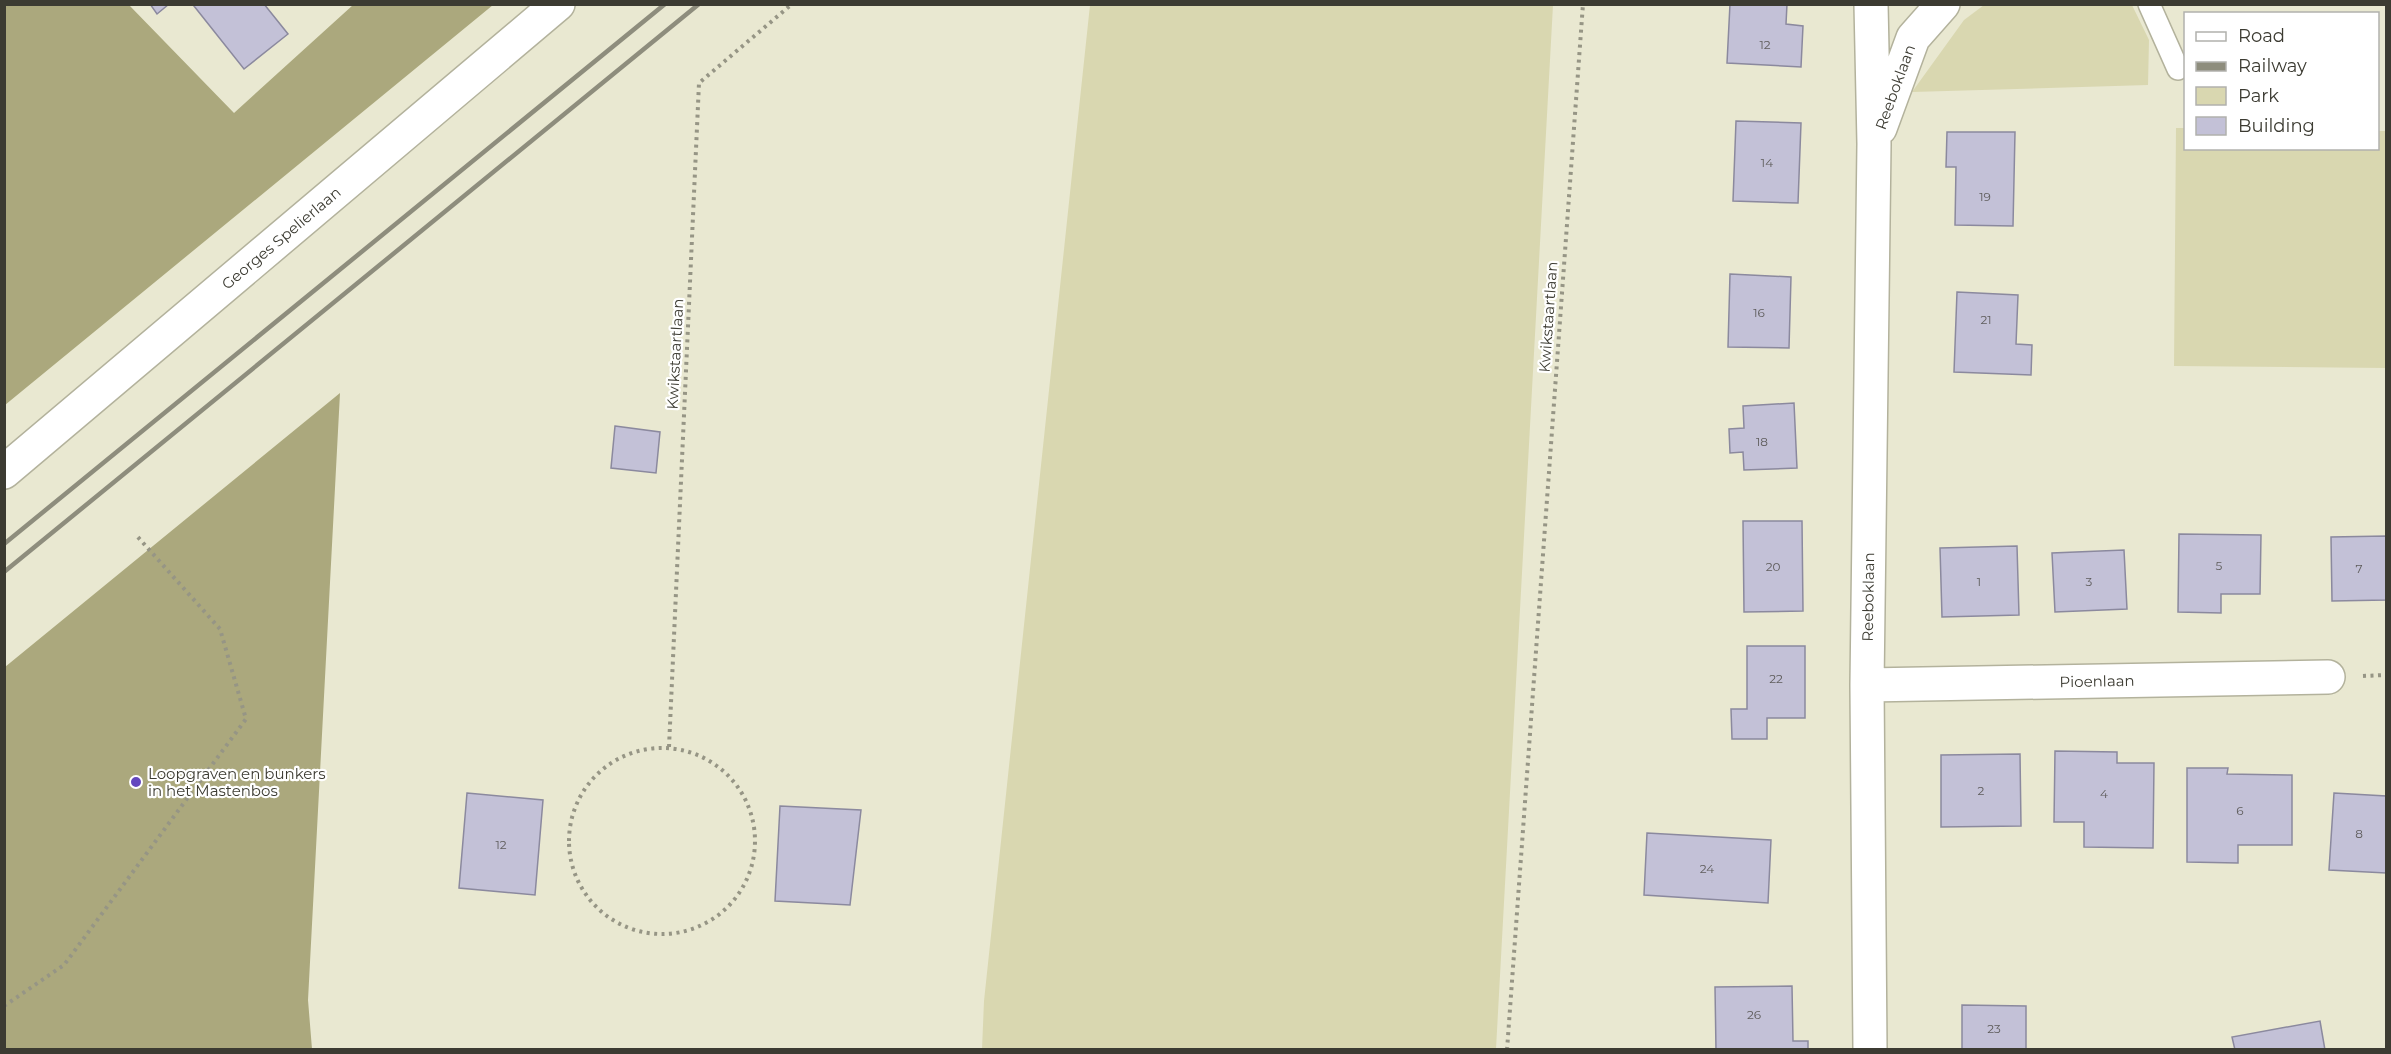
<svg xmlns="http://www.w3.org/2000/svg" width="2391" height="1054" viewBox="0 0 2391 1054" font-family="Montserrat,sans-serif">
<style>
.green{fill:#d9d7b0}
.forest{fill:#aba87d}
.building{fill:#c3c1d7;stroke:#8b899e;stroke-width:1.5}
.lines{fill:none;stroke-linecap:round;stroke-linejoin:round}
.service-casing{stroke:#b3b29c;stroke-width:24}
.minor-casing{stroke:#b3b29c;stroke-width:36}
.path{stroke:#969585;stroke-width:4;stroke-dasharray:3 4.5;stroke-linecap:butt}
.service{stroke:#fff;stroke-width:21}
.minor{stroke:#fff;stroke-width:33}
.rail{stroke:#8e8d7d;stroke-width:4.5}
.poi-dot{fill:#6346be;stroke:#fff;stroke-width:2}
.labels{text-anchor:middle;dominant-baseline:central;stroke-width:4.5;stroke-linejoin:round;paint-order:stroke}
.number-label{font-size:12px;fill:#5e5c5b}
.street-label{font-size:15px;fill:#3c3b32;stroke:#fff}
.poi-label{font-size:15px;fill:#3c3b32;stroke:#fff;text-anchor:start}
</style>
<rect width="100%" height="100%" fill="#e9e8d1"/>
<path class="green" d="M1090 5H1553L1496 1049H982L984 1001Z
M1984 5H2132L2149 40 2148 85 1912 92 1964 20Z
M2176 128H2185L2186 148H2378V131H2386V368L2174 366Z"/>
<path class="forest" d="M5 4 129 5 234 113 353 5H493L5 405Z
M340 393 308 1000 312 1049H5V667Z"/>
<path class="building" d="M150 4H169L157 14Z
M196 4H264L288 34 244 69 194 6Z
M1730 4H1787L1786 24 1803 26 1801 67 1727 63Z
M1736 121 1801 123 1798 203 1733 201Z
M1947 132H2015L2013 226 1955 225 1956 167H1946Z
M1730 274 1791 277 1789 348 1728 347Z
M1957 292 2018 295 2016 344 2032 345 2031 375 1954 372Z
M1794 403 1797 468 1744 470 1743 452 1730 453 1729 429 1744 428 1743 406Z
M615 426 660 432 656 473 611 468Z
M1743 521H1802L1803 611 1744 612Z
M2179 534 2261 535 2260 594H2221V613L2178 612Z
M2386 536V600L2332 601 2331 537Z
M2017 546 2019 615 1942 617 1940 548Z
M2124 550 2127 609 2055 612 2052 553Z
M1747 646H1805V718H1767V739H1732L1731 709H1747Z
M2055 751 2117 752V763H2154L2153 848 2084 847V822H2054Z
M2020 754 2021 826 1941 827V755Z
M2187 768H2228L2227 774 2292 775V845H2238V863L2187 862Z
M467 793 543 800 535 895 459 888Z
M2334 793 2386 796V873L2329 870Z
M780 806 861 810 850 905 775 901Z
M1647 833 1771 840 1768 903 1644 895Z
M1792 986 1793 1041H1808V1050H1716L1715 987Z
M1962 1005 2026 1006V1050H1962Z
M2320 1021 2325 1050H2235L2232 1037Z"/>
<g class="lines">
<g class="service-casing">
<path id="service" d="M2149 4 2178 69"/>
</g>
<g class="minor-casing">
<path id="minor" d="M1880 128 1913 38 1943 4
M4 472 558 4
M1867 685 2328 677
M1870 1050 1867 685 1874 144 1871 4"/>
</g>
<path class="path" d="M2363 676 2386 675
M669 747 699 83 792 4
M569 841a93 93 0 1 1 186 0a93 93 0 1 1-186 0Z
M4 1006 64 965 246 719 220 629 136 535
M1507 1050 1583 4"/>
<use href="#service" class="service"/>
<use href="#minor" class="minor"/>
<path class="rail" d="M4 544 665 4
M4 572 699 4"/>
</g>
<circle class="poi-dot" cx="136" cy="782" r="6"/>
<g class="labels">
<g class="number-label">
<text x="1765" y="44">12</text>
<text x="1767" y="162">14</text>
<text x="1985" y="196">19</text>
<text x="1759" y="312">16</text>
<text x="1986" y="319">21</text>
<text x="1762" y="441">18</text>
<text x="2219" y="565">5</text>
<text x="1773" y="566">20</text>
<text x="2359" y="568">7</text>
<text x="1979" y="581">1</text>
<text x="2089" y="581">3</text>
<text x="1776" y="678">22</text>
<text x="1981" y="790">2</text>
<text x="2104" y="793">4</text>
<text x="2240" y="810">6</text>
<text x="2359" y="833">8</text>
<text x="501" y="844">12</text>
<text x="1707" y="868">24</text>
<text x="1754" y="1014">26</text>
<text x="1994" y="1028">23</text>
</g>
<g class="street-label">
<text transform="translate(1895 87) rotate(-70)">Reeboklaan</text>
<text transform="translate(281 238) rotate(-40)">Georges Spelierlaan</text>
<text transform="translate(1548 317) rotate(-86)">Kwikstaartlaan</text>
<text transform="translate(675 354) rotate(-87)">Kwikstaartlaan</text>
<text transform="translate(1868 597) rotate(-89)">Reeboklaan</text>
<text transform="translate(2097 681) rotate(-1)">Pioenlaan</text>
</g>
<g class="poi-label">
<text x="148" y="773">Loopgraven en bunkers<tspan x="148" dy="17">in het Mastenbos</tspan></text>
</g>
</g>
<rect width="2391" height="1054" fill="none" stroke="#3c3b32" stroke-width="12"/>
<rect x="2184" y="12" width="195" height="138" fill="#ffffff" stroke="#b1b1ad" stroke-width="1.5"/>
<rect x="2196" y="32" width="30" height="9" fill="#ffffff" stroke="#b1b1ad" stroke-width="1.5"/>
<text x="2238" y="42" font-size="18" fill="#3c3b32">Road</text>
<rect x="2196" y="62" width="30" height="9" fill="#8e8d7d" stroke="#b1b1ad" stroke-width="1.5"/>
<text x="2238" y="72" font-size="18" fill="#3c3b32">Railway</text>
<rect x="2196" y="87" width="30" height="18" fill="#d9d7b0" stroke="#b1b1ad" stroke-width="1.5"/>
<text x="2238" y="102" font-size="18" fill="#3c3b32">Park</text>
<rect x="2196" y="117" width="30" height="18" fill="#c3c1d7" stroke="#b1b1ad" stroke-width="1.5"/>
<text x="2238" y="132" font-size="18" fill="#3c3b32">Building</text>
</svg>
